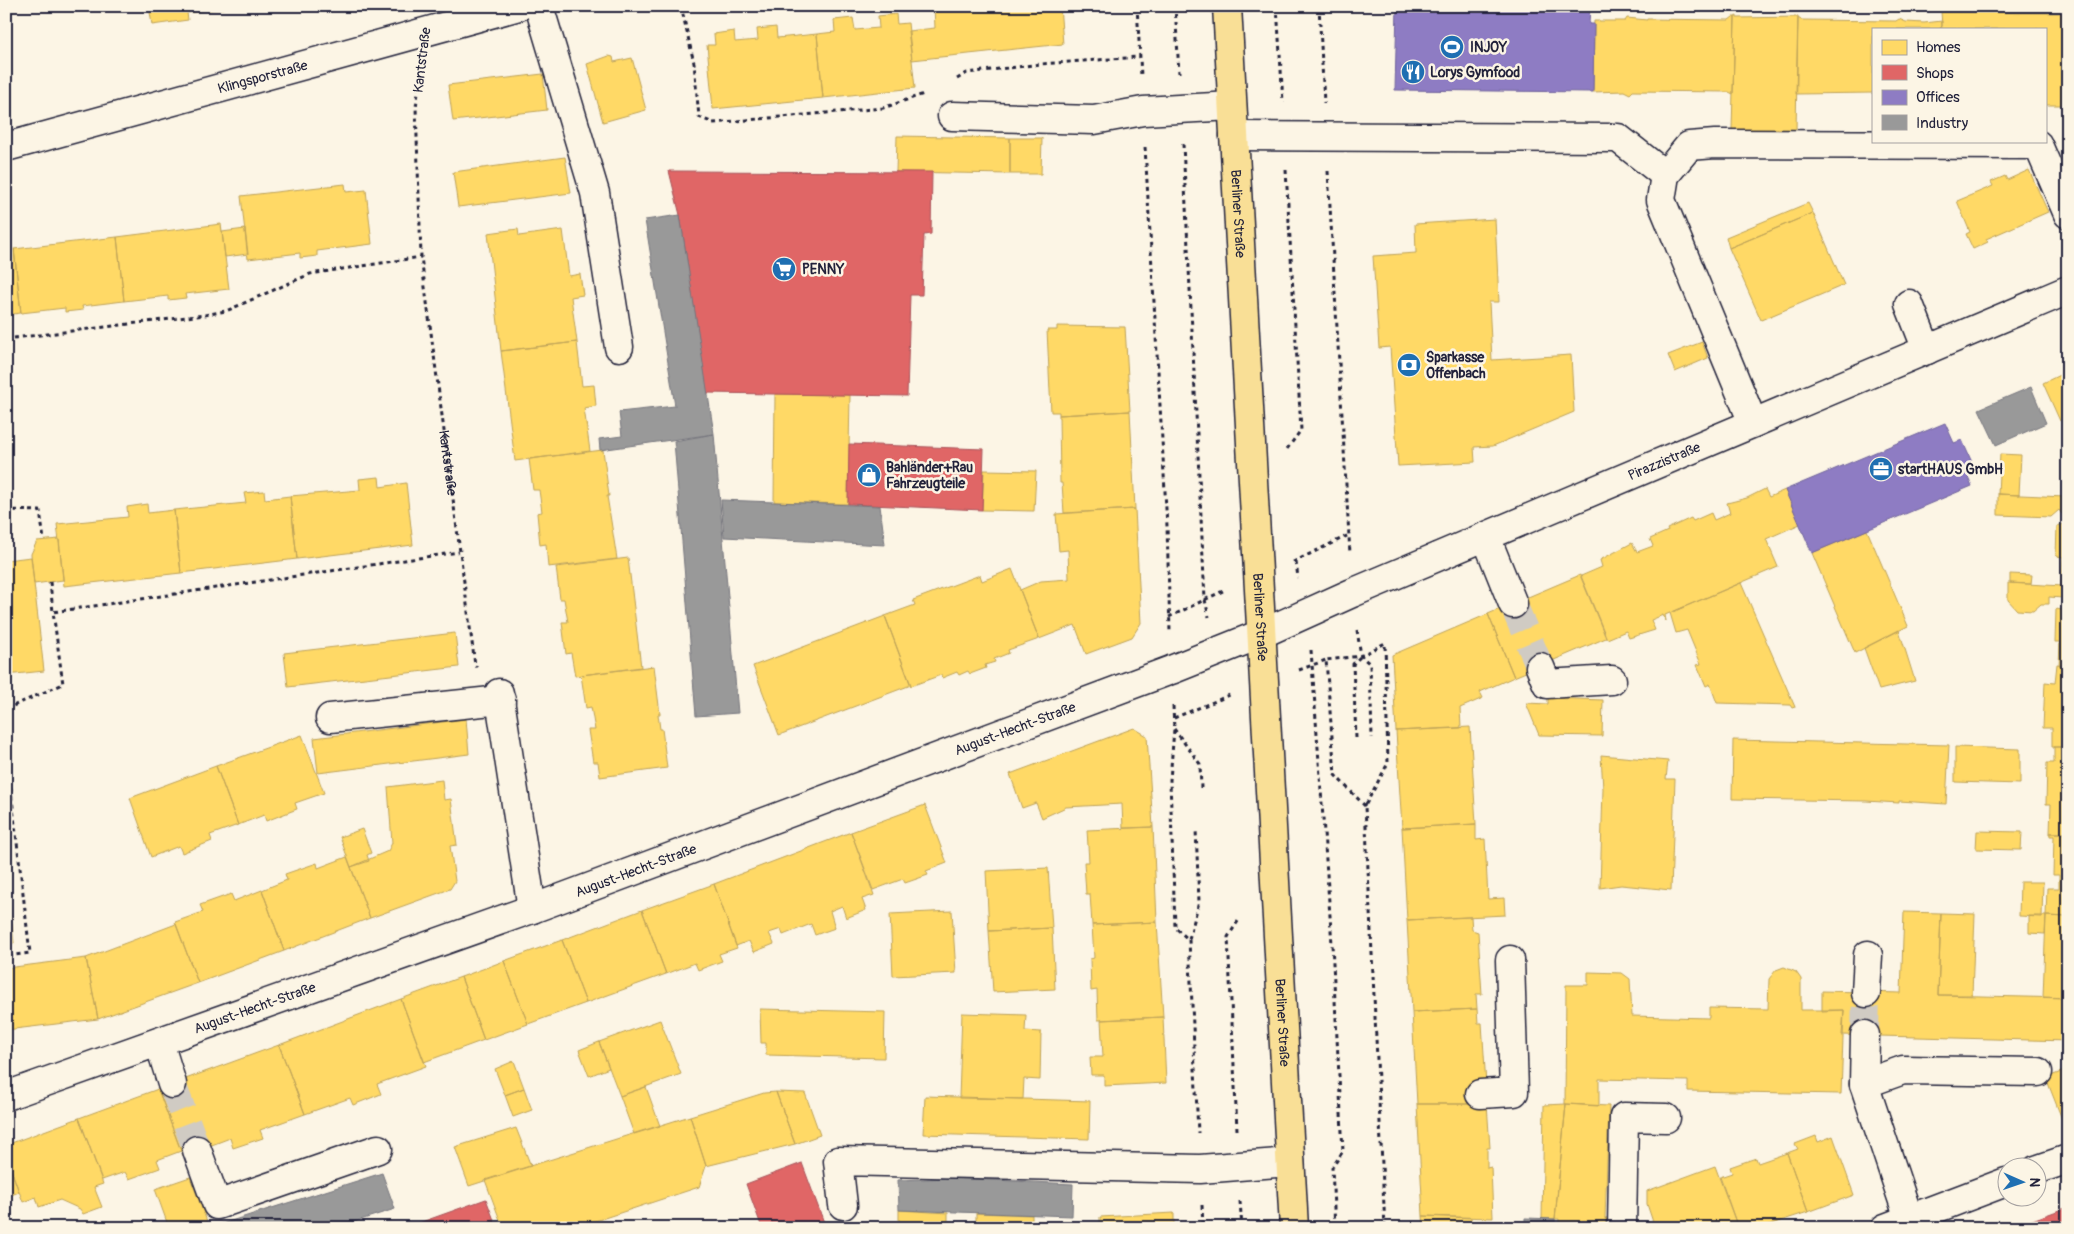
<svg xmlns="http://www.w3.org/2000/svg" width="2074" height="1234" viewBox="0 0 2074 1234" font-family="Pangolin,sans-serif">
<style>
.homes{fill:#ffd966;stroke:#bda259}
.shops{fill:#e06666;stroke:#a75259}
.offices{fill:#8e7cc3;stroke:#6e619a}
.industry{fill:#999;stroke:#75757d}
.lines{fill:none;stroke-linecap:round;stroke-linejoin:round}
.minor-tunnel{stroke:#d0cbc3;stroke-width:28;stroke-dasharray:28 14;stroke-linecap:butt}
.minor-casing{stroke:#22223b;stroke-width:31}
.major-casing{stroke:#22223b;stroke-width:31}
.path{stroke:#22223b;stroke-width:3;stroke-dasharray:4 4;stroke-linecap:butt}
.minor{stroke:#fcf5e5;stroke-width:28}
.major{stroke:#f9df96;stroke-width:28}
.labels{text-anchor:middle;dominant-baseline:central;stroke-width:5;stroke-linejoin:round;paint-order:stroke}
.poi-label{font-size:14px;font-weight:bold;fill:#22223b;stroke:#fcf5e5;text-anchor:start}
.street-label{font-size:14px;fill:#22223b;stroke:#fcf5e5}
</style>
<rect width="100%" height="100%" fill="#fcf5e5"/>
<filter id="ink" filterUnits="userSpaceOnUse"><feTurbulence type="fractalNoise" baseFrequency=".02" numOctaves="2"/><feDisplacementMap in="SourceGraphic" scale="10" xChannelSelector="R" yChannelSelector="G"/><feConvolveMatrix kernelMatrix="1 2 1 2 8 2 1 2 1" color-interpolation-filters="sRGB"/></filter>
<g filter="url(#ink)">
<path class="homes" d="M149 6H224L225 8 187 13 188 20 152 25Z
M934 6H1060L1063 44 912 60 908 31 935 28Z
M1941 12 2068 13V105H2045V29H1940L1942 26Z
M896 14 897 24 908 23 915 88 823 98 817 34 835 32 834 20 853 18 855 30 879 28 878 16Z
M1737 16V18L1798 17 1796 131 1776 130V136L1753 135V130H1732L1735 17Z
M1733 17H1735L1733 94 1729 92 1633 91 1630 94 1624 91 1593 92 1594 21H1625L1627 18 1647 20V19L1729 20Z
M1798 18 1801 20 1896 21 1899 19 1906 22 1924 23 1942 21V26L1940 29H1873V93L1796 94Z
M776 27 777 38 817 34 823 98 713 109 707 45H715L714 34 734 31 735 42 758 40 757 29Z
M609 56 613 57 614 62 632 58 646 110 603 122 587 64Z
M543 74 547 110 453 121 448 85Z
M897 136 1010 138V174L896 172Z
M1010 138H1042L1041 174H1010Z
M565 157 571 193 458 207 453 172Z
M2029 170 2048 212 1986 239 1988 242 1973 249 1966 234 1970 232 1957 201 1993 186 1991 182 2005 176 2007 180Z
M345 184 346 192 366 190 372 244 317 251V256L300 258V253L248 259 241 196Z
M1808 203 1813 213 1729 248 1726 237Z
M1813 213 1844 285 1761 320 1729 248Z
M1495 219 1499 302H1489L1492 360 1571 355 1574 412 1493 446 1474 447 1475 462 1398 466 1390 347 1379 348 1373 256 1416 253 1415 224Z
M221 224 229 289 185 294 186 298 168 300V296L124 301 117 237Z
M245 229 248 254 225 257 222 232Z
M518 229 519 236 563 230 569 276 580 274 583 295 571 297 577 342 501 351 488 233Z
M117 237 124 301 82 306 83 310 65 312V308L21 313 14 249Z
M14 249 21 313 6 315V250Z
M1057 326 1125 327 1130 411 1059 415V412H1051L1047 330H1057Z
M577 342 582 386 594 385 596 406 584 408 590 451 515 461 501 351Z
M1702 342 1708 358 1675 372 1668 355Z
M2068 371V418L2060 421 2043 383Z
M775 394 850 395 848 504 774 502Z
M1130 411 1135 509 1064 513 1062 483H1060L1059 415Z
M603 450 609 496H607L617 559 548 567 546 544 540 545 537 513 542 512 539 490H533L529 459Z
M2000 454 2021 455 2019 495 1998 494Z
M984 470 1036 471 1034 511 982 510Z
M379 477 380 487 406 483 413 545 297 559 290 496 360 490 359 479Z
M1765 489 1769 497 1785 490 1800 524 1766 539 1778 567 1665 615 1666 621 1663 615 1651 620 1655 630 1629 638 1626 631 1607 639 1581 576 1602 567 1600 560 1632 543 1637 552 1653 546 1650 539 1668 531 1667 529 1691 518 1693 521 1711 513 1714 520 1730 513 1727 503 1747 498Z
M264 491 265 499 290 496 297 559 181 573 174 510 246 503 244 493Z
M1998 494 2065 497 2064 517 2059 510 2051 517 1998 515Z
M2065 497H2068V586L2061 585 2063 557 2056 556 2057 526 2064 524Z
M147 504 148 513 174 510 181 573 64 586 57 524 128 517 127 507Z
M1135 509 1141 623 1132 637 1086 654 1075 625 1039 639 1020 590 1041 581 1069 579 1068 550 1059 551 1056 514Z
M1867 530 1908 626 1855 653 1812 553Z
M59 539 63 580 34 584 31 554 37 541Z
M31 557 44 671 6 675V560Z
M628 558 641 667 575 676 571 653 566 654 562 622H568L564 599H560L556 567Z
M1012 569 1039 639 1008 650 1009 653 994 659 995 662 985 665 986 668 970 674 968 671 959 675 957 672 942 678 941 675 911 686 885 616 915 605 913 600 980 575 982 581Z
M2010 574 2032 575 2031 584 2010 583Z
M1580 575 1606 638 1514 677 1488 614Z
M1741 583 1795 707 1792 708 1790 705 1717 703 1710 684 1706 686 1697 665 1701 664 1687 630 1676 633 1670 613Z
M2008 583 2063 586V598L2049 597V604H2041L2033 611 2017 610 2008 600Z
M2063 586H2068V665H2059L2060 642H2055L2056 609 2062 610Z
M1488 614 1514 677 1480 692 1483 698 1460 708 1461 728 1396 731 1392 655Z
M885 616 911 685 779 735 753 666Z
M1899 630 1915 681 1879 690 1864 648Z
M455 633 459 667 288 687 284 653Z
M2057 664 2068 665V747H2052V728H2043L2045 682 2055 683Z
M654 666 660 714H658L660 729H662L667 768 600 777 598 762H593L588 730H595L591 707 586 708 581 675Z
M1548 698 1603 700 1602 736 1539 735 1526 703 1548 704Z
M466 719 469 754 318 773 314 738Z
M1470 727 1476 824 1402 828 1396 731Z
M1134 728 1147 736 1153 827 1123 828 1122 804 1066 807 1042 818 1036 803 1022 808 1010 774Z
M302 735 324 793 295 803 297 809 266 821 264 815 238 825 216 766Z
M1733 740 1949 745 1946 804 1899 801V803L1866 801 1732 799Z
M1955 747 2020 749V784L1955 782Z
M2054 747H2068V833H2050L2051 804H2046L2047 763H2054Z
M1601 755 1668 761 1666 779H1675L1671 890 1621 885 1600 888 1603 789Z
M216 766 238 825 210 835 212 841 182 853 179 846 151 857 130 798Z
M442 780 444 800 451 799 457 845 450 846 455 881 450 889 370 918 351 867 388 851 392 843 388 787Z
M925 805 947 863 926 871 928 875 905 883 903 879 873 890 851 832Z
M1476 824V840L1485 839 1488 899 1504 898 1505 915 1407 920 1402 828Z
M1153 827 1157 922 1092 925 1090 894H1086L1084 862H1089L1087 830Z
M362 829 371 853 367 855 369 861 351 867 340 837Z
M1977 831 2022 832 2021 850 1976 849Z
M851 832 874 895 862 899 866 910 846 918 842 906 830 911 835 928 815 935 811 924 783 935 781 929 769 933 774 944 754 952 749 941 736 946 714 884Z
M2050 833H2068V917L2046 916 2047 888H2059V875H2053L2054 836H2050Z
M347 857 370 918 284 951 262 890 287 880 285 874 317 863 318 868Z
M1048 868 1052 928 989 931 986 871Z
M6 873 14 943 6 944Z
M2020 882H2043L2042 917 2019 916Z
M714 884 737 948 719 954 722 961 698 970 695 963 666 974 642 910Z
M262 890 284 951 198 983 175 922 203 912 200 905 231 894 234 901Z
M642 910 666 974 586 1003 562 940Z
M952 911 956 973 893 976 890 914Z
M1904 912 1941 913 1938 995 2068 998V1041L1842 1035 1844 1010 1822 1011V991L1901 993Z
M1941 913 1975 914 1972 995H1938Z
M2029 916H2046L2045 934 2029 933Z
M2046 916 2068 917V998L2043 997Z
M1471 917 1472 930 1478 932 1482 994H1476L1477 1009 1412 1012 1407 920Z
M1157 922 1163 1017 1098 1020 1097 990 1091 991 1090 959 1094 958 1092 925Z
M176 924 198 983 98 1019 86 958Z
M1052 928 1055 989 993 992 989 931Z
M562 940 586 1003 528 1024 504 961Z
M86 958 98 1019 6 1030V968Z
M504 961 528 1024 484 1040 461 977Z
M1784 967 1796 972 1801 979V1010H1844L1841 1094 1688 1091V1081L1599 1079V1106L1565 1104 1566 985H1588V972L1622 973 1630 979 1632 1016 1709 1018V1008L1768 1009 1769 979 1776 970Z
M461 977 484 1040 424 1062 401 999Z
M401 999 426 1066 377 1084 381 1094 353 1105 350 1098 305 1114 279 1045Z
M760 1009 885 1012 884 1058 766 1055V1043H761Z
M1477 1009 1478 1023H1482L1486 1085 1481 1104H1417L1412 1012Z
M962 1013 1026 1015 1025 1031 1041 1032 1040 1080 1024 1079 1023 1099 959 1098Z
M1163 1017 1166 1083 1104 1086V1075H1091L1090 1057H1103L1101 1020Z
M660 1020 681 1074 620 1096 599 1042Z
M599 1042 609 1068 589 1076 579 1050Z
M279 1045 305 1114 260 1130 263 1138 233 1148 230 1138 183 1156 158 1089Z
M2068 1046V1107L2062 1110 2065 1118 2062 1119 2046 1078 2066 1070Z
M514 1061 524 1088 505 1095 495 1069Z
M646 1087 660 1126 634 1134 620 1096Z
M524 1088 532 1110 513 1117 505 1095Z
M158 1089 181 1151 157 1160 160 1168 129 1179 125 1172 102 1180 79 1118Z
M776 1092 795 1144 706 1166 690 1116 764 1093Z
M776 1092 805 1093 820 1135 795 1144Z
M925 1096 1090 1101 1089 1139 923 1134Z
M1417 1104H1487L1490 1148H1487V1168L1491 1167 1493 1218 1423 1216Z
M1566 1104 1609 1106 1605 1218H1608V1228H1574V1226L1559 1225V1219H1555Z
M1566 1104 1555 1219H1542L1544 1105Z
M690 1116 706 1166 699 1187 574 1228H503L485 1180Z
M79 1118 103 1184 94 1187 102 1207 83 1214 80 1209 60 1200 39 1207 36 1197 23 1202 6 1156V1145Z
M516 1128 531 1166 469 1186 455 1147Z
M1816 1136 1818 1142 1833 1136 1854 1195 1808 1212 1787 1153 1798 1149 1795 1144Z
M1787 1153 1808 1212 1759 1228H1738L1720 1177 1732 1173 1730 1167 1756 1158 1758 1163Z
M6 1156 19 1192 6 1197Z
M1715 1166 1738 1228H1655L1647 1204V1191Z
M190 1177 208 1224 197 1228H169L155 1189Z
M899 1210 948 1213V1228H899Z
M976 1213 1032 1215V1228H976Z
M1174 1213V1228H1100V1217Z
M1423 1216 1471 1218 1472 1228H1424Z"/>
<path class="shops" d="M669 171 932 172 931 234 924 235 922 295H910L907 396 707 393 680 215Z
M849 444 984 449 982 510 848 504Z
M802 1163 826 1228H762L746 1184Z
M486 1199 497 1228H405Z
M2068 1207V1228H2026L2024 1223Z"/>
<path class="offices" d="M1397 6H1590L1589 24H1594L1593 92 1395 90Z
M1945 423 1954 443 1962 440 1975 469 1967 474 1972 486 1812 553 1785 490Z"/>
<path class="industry" d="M680 215 714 434 600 450 599 439 622 436 619 412 675 406 645 220Z
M2031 387 2046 423 1996 445 1979 409Z
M714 434 738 713 696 716 674 441Z
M721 500 880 506 885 545 724 537Z
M382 1173 395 1209 335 1228H209Z
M951 1178 1073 1184 1072 1216 899 1210 898 1180Z
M1525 1218 1555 1219V1228H1525Z"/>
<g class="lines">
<path class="minor-tunnel" d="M1513 604 1540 667
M1865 1035 1866 993
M172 1084 197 1150"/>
<g class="minor-casing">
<g id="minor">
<path d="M539 6 595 193 619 347"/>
<path d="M952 116 1094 120 1143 111 1232 106"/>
<path d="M1234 136 1618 138 1665 175"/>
<path id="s2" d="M6 147 519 6"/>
<path d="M1909 304 1927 350"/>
<path d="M1753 423 1661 200 1665 175 1689 146 1715 144 2038 145 2068 214"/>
<path d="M1486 537 1513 604"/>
<path d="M1540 667 1547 684 1612 680"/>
<path d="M499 693 532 909"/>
<path d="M330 718 501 700"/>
<path d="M1866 993 1868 955"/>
<path d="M1865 1035 1864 1084 1909 1219"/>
<path d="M159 1042 172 1084"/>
<path d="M1864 1084 1903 1070 2038 1072"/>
<path d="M1480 1094 1514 1092 1510 960"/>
<path id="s3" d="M6 1096 532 909 1171 670 1261 634 1352 593 2068 290"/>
<path d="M197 1150 217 1205 378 1149"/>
<path d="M2036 1170 2068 1159"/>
<path d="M843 1205 838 1161 1200 1169 1290 1162"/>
<path d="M1622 1228 1624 1117 1666 1118"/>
<path d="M1885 1228 2006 1182"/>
</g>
</g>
<g class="major-casing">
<g id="major">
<path id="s4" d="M1227 6 1294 1228"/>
</g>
</g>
<g class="path">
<path d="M681 6 694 63 699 117 713 123 883 108 924 94"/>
<path d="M1137 6 1141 76"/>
<path d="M1175 6 1179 73"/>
<path d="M1277 6 1283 102"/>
<path d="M1319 6 1324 103"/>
<path id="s1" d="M421 70 416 107 421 257 475 665 477 667"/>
<path d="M957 79 967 73 1041 64 1139 57"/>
<path d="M1183 144 1205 600 1209 617"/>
<path d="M1145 147 1167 526 1170 632"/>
<path d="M1286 170 1301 430 1287 449"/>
<path d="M1328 171 1350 554"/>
<path d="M6 339 204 315 226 311 310 274 421 257"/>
<path d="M6 510 40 511 44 540"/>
<path d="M1293 562 1349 535"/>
<path d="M1296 562 1298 578"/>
<path d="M50 582 53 612"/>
<path d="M1169 617 1223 591"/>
<path d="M1357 630 1361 656 1370 664 1372 738"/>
<path d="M1311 650 1332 944 1343 1151 1332 1168 1335 1228"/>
<path d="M1299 670 1326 660"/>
<path d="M1173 706 1174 729 1170 780 1175 927 1189 940 1198 1133"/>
<path d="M6 709 63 684 53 612 459 552"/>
<path d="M1174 718 1230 695"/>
<path d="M1174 729 1200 764 1201 788"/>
<path d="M1356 738 1353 664 1361 656"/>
<path d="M6 748 30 953 6 956"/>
<path d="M1365 806 1335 775 1326 660 1361 656 1385 643 1388 763 1365 806 1385 1228"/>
<path d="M1189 939 1199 902 1196 829"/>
<path d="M1237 1130 1228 937 1240 918"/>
<path d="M1240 1201 1242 1228"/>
<path d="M1202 1205 1203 1228"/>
</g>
<use href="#minor" class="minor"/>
<use href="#major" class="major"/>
</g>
</g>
<defs>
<g id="stadium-disc" transform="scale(1.25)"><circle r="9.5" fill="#1f6fb2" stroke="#fcf5e5"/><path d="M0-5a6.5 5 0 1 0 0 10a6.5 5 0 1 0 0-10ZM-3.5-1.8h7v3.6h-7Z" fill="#fff"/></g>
<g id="restaurant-disc" transform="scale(1.25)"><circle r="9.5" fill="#1f6fb2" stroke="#fcf5e5"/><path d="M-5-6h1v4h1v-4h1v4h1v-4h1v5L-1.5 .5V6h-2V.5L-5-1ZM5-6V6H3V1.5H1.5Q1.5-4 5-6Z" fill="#fff"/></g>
<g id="supermarket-disc" transform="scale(1.25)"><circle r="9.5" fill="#1f6fb2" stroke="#fcf5e5"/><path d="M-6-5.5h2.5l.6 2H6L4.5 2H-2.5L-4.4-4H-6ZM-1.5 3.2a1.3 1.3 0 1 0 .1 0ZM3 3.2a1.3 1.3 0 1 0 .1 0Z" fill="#fff"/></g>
<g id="bank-disc" transform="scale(1.25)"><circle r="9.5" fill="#1f6fb2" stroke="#fcf5e5"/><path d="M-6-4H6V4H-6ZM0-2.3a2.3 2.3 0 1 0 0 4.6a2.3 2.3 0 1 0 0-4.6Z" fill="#fff"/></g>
<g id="office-disc" transform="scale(1.25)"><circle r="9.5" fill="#1f6fb2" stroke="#fcf5e5"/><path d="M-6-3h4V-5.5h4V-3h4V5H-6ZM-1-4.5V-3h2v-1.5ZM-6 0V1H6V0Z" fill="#fff"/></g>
<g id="shop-disc" transform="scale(1.25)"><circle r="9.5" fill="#1f6fb2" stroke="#fcf5e5"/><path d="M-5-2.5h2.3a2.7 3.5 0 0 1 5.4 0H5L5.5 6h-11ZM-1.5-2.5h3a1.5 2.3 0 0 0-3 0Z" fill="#fff"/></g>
</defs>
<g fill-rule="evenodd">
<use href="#stadium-disc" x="1452" y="47"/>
<use href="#restaurant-disc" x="1413" y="72"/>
<use href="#supermarket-disc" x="784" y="269"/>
<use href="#bank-disc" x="1409" y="365"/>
<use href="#office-disc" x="1881" y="469"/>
<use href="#shop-disc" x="869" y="475"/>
</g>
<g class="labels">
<g class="poi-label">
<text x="1470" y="47">INJOY</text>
<text x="1430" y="72">Lorys Gymfood</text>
<text x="802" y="269">PENNY</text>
<text x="1426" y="357">Sparkasse<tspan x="1426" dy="16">Offenbach</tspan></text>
<text x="886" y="467">Bahländer+Rau<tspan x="886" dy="16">Fahrzeugteile</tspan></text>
<text x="1898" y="469">startHAUS GmbH</text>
</g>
<g class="street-label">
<text transform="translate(422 60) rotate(-83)">Kantstraße</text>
<text stroke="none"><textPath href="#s2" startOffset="266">Klingsporstraße</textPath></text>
<text stroke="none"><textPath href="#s4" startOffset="208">Berliner Straße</textPath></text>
<text stroke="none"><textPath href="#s3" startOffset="1776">Pirazzistraße</textPath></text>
<text stroke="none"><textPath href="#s1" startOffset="395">Kantstraße</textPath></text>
<text stroke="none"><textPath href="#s4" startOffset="612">Berliner Straße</textPath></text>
<text stroke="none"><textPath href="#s3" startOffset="1074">August-Hecht-Straße</textPath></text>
<text stroke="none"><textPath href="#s3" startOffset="669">August-Hecht-Straße</textPath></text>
<text stroke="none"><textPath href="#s3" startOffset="264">August-Hecht-Straße</textPath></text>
<text stroke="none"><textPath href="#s4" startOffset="1018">Berliner Straße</textPath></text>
</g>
</g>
<rect width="2074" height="1234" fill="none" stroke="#fcf5e5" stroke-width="25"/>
<rect x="12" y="12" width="2049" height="1209" fill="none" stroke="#22223b" stroke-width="2" filter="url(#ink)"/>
<rect x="1872" y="28" width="175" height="115" fill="#fcf5e5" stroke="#a5a1a1"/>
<rect x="1882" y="40" width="25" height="15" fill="#ffd966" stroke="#a5a1a1"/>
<text x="1916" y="52" font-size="15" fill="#22223b">Homes</text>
<rect x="1882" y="65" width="25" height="15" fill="#e06666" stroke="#a5a1a1"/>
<text x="1916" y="78" font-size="15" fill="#22223b">Shops</text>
<rect x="1882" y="90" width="25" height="15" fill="#8e7cc3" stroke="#a5a1a1"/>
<text x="1916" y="102" font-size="15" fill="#22223b">Offices</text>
<rect x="1882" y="115" width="25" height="15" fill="#999999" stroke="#a5a1a1"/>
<text x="1916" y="128" font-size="15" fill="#22223b">Industry</text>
<g transform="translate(2022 1182) rotate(92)"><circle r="24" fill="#fcf5e5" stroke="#a5a1a1"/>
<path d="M0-4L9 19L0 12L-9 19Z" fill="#1f6fb2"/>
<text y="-8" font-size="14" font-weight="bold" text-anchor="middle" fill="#22223b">N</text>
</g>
</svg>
